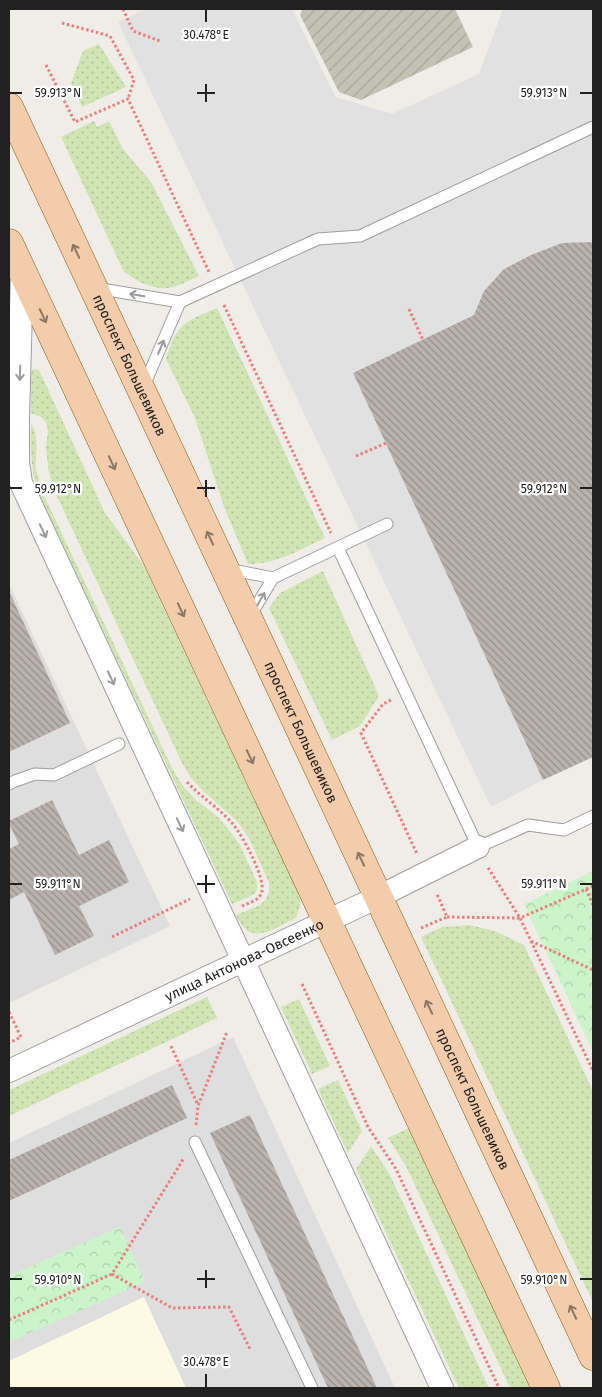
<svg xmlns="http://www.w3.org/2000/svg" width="602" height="1397" viewBox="0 0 602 1397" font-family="'Fira Sans',sans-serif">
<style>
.residential{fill:#dfdede}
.education{fill:#fcfae5}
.construction{fill:url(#construction-furrows)}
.grass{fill:url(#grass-dots)}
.park{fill:url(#park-crowns)}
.parking{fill:#e1e1e1}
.building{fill:url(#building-back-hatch)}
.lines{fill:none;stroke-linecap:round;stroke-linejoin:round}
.service-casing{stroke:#9e9e9e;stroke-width:13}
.minor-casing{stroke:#9e9e9e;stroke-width:24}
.primary-casing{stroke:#8d5910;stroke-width:29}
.path{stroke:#ec7f7d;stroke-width:3;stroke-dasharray:2.5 2.5;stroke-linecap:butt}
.service{stroke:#fff;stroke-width:11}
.minor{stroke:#fff;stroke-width:22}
.primary{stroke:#f3cdab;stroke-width:28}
.oneway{stroke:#8a7766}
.oneway2{stroke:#9b9b9b}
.ticks{fill:none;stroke:#212121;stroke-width:2}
.labels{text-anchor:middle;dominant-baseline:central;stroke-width:4.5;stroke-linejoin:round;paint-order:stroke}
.street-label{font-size:14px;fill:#212121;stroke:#fff}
.ticks-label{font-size:12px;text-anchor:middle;fill:#212121;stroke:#fff;stroke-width:4.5;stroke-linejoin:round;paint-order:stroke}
</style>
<defs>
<pattern id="construction-furrows" width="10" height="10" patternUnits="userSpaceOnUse" patternTransform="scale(1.25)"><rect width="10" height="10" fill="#c4c2b4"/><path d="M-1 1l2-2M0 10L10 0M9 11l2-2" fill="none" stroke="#a8a69a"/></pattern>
<pattern id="grass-dots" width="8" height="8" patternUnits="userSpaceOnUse" patternTransform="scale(1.25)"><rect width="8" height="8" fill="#d0e4b4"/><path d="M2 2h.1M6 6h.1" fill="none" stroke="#b2c39a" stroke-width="1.8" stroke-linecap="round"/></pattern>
<pattern id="park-crowns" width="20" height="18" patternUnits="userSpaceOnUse" patternTransform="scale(1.25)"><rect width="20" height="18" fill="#cbf4cb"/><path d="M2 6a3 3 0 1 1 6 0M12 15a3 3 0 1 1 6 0" fill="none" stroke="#aed1ae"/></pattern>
<pattern id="building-back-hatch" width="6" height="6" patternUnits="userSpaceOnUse" patternTransform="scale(1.25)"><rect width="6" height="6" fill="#b9b2ae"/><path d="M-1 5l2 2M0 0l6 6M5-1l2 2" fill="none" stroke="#96908d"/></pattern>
</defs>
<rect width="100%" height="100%" fill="#f0ede8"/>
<path class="residential" d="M9 584 170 926 9 1003Z
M233 1037 395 1388H9V1143Z"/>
<path class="education" d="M144 1297 186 1388H9V1361Z"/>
<path class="construction" d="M303 9H455L473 47 361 100 339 92 300 15Z"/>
<path class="grass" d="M99 44 126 87 82 107 71 83 83 51Z
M94 121 97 127 109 121 123 149 151 182 199 276C190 280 181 285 173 287 155 292 137 281 124 272L61 137Z
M217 308 325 538C299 550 277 564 248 564L224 507 195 418 166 359C177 323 184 322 217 308Z
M35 369 39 370 105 513 144 566 298 893 301 903 296 918C272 929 251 948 236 915L260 905 266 899 269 892V883L249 838 237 821 203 791 191 778 182 763 53 488 48 467 46 447 48 430 46 422 41 417 31 413V375L32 370Z
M31 424C40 435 35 455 36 469 37 475 40 482 41 489L173 770 183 786 196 800 218 817 229 830 240 845 257 882V889L255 894 232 904 37 490C31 467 30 448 31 424Z
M323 571 379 696 360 726 332 740 269 608 280 593Z
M469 925 495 931 524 945 593 1091V1302L421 937 442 927Z
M207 997 217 1018 9 1116V1090Z
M299 999 330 1066 312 1074 281 1007Z
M338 1080 362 1131 348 1153 318 1089Z
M409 1128 532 1388H510L406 1166 388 1138Z
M371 1146 389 1173 489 1388H459L356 1169Z"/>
<path class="park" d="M593 871V1052L524 904Z
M120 1227 145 1282 9 1342V1276Z"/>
<path class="parking" d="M146 9H292L336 97 392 114 479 74 503 9H593V243H562L532 255 504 269 474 315 353 373 543 780 491 807 118 22Z"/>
<path class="building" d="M593 242V757L543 780 353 373 474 315 484 291 504 269 531 255 562 243Z
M9 591 70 723 9 752Z
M52 800 79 855 109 840 129 882 79 906 94 936 55 955 24 892 9 900V849L19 844 9 824V821Z
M172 1085 187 1118 9 1201V1160Z
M250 1115 330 1288 377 1388H328L210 1133Z"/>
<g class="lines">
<g class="service-casing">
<path id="service" d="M95 288 180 302 318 239 360 236 593 127
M143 388 180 302
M338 548 478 847 528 825 564 830 593 816
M228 569 273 578
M249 618 273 578 387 524
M9 784 15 781 35 774 54 775 119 744
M195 1142 312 1388"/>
</g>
<g class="minor-casing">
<g id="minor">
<path d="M22 273 18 417V462L21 483 442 1388"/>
<path id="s1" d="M9 1071 378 897 478 847"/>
</g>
</g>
<g class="primary-casing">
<g id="primary">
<path id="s2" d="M9 107 593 1356"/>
<path d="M9 243 546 1388"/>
</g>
</g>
<path class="path" d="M123 9 133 31 160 41
M62 23 110 36 134 80 128 99
M46 65 75 122 128 99 209 272
M224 305 331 533
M409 309 423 340
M356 456 386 443
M391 700 383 704 361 733 417 854
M187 782C201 797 219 808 233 824 242 835 268 881 261 894 258 901 248 903 242 906
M593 886 520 918 593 1071
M586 889 593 905
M447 917 520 918 487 866
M421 928 447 917 437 894
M112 937 190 899
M531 941 593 970
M302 984 368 1127 396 1169 499 1388
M9 1012 21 1037 9 1043
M171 1046 198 1105
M196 1125 198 1106 227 1032
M112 1274 172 1308 229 1307 250 1349
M9 1320 112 1274 184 1158"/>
<use href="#service" class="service"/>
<use href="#minor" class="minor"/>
<use href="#primary" class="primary"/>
</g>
<defs><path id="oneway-shaft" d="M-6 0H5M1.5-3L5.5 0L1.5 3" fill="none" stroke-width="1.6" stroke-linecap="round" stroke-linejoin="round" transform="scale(1.25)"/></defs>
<g class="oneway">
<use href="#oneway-shaft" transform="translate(76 251) rotate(-115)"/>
<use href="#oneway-shaft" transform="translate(43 316) rotate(65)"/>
<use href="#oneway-shaft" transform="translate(112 463) rotate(65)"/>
<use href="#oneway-shaft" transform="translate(210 538) rotate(-115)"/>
<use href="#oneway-shaft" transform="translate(181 610) rotate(65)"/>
<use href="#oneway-shaft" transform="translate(250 757) rotate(65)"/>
<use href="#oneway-shaft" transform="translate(361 859) rotate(-115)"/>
<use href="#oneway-shaft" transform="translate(429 1007) rotate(-115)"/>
<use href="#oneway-shaft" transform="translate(573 1312) rotate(-115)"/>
</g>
<g class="oneway2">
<use href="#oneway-shaft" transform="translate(137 295) rotate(-171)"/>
<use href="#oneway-shaft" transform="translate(161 347) rotate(-67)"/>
<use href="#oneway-shaft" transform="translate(20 373) rotate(92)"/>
<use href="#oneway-shaft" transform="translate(43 531) rotate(65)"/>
<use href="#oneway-shaft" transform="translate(261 599) rotate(-60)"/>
<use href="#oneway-shaft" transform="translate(111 678) rotate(65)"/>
<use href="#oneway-shaft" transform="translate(180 825) rotate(65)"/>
</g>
<path class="ticks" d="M206 10V22M206 84V102M10 93H22M197 93H215M580 93H592M206 480V497M10 488H22M197 488H215M580 488H592M206 875V893M10 884H22M197 884H215M580 884H592M206 1270V1288M10 1279H22M197 1279H215M580 1279H592M206 1374V1387"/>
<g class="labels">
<g class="street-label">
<text stroke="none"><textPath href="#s2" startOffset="285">проспект Большевиков</textPath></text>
<text stroke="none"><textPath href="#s2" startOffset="690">проспект Большевиков</textPath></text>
<text stroke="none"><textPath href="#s1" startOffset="260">улица Антонова-Овсеенко</textPath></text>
<text stroke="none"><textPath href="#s2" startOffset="1095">проспект Большевиков</textPath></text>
</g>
</g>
<g class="ticks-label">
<text x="206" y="39">30.478°E</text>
<text x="58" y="97">59.913°N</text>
<text x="544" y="97">59.913°N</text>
<text x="58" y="493">59.912°N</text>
<text x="544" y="493">59.912°N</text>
<text x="58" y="888">59.911°N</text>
<text x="544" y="888">59.911°N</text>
<text x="58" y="1284">59.910°N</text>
<text x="544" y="1284">59.910°N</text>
<text x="206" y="1366">30.478°E</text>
</g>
<rect width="602" height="1397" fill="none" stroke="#212121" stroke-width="20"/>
</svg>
